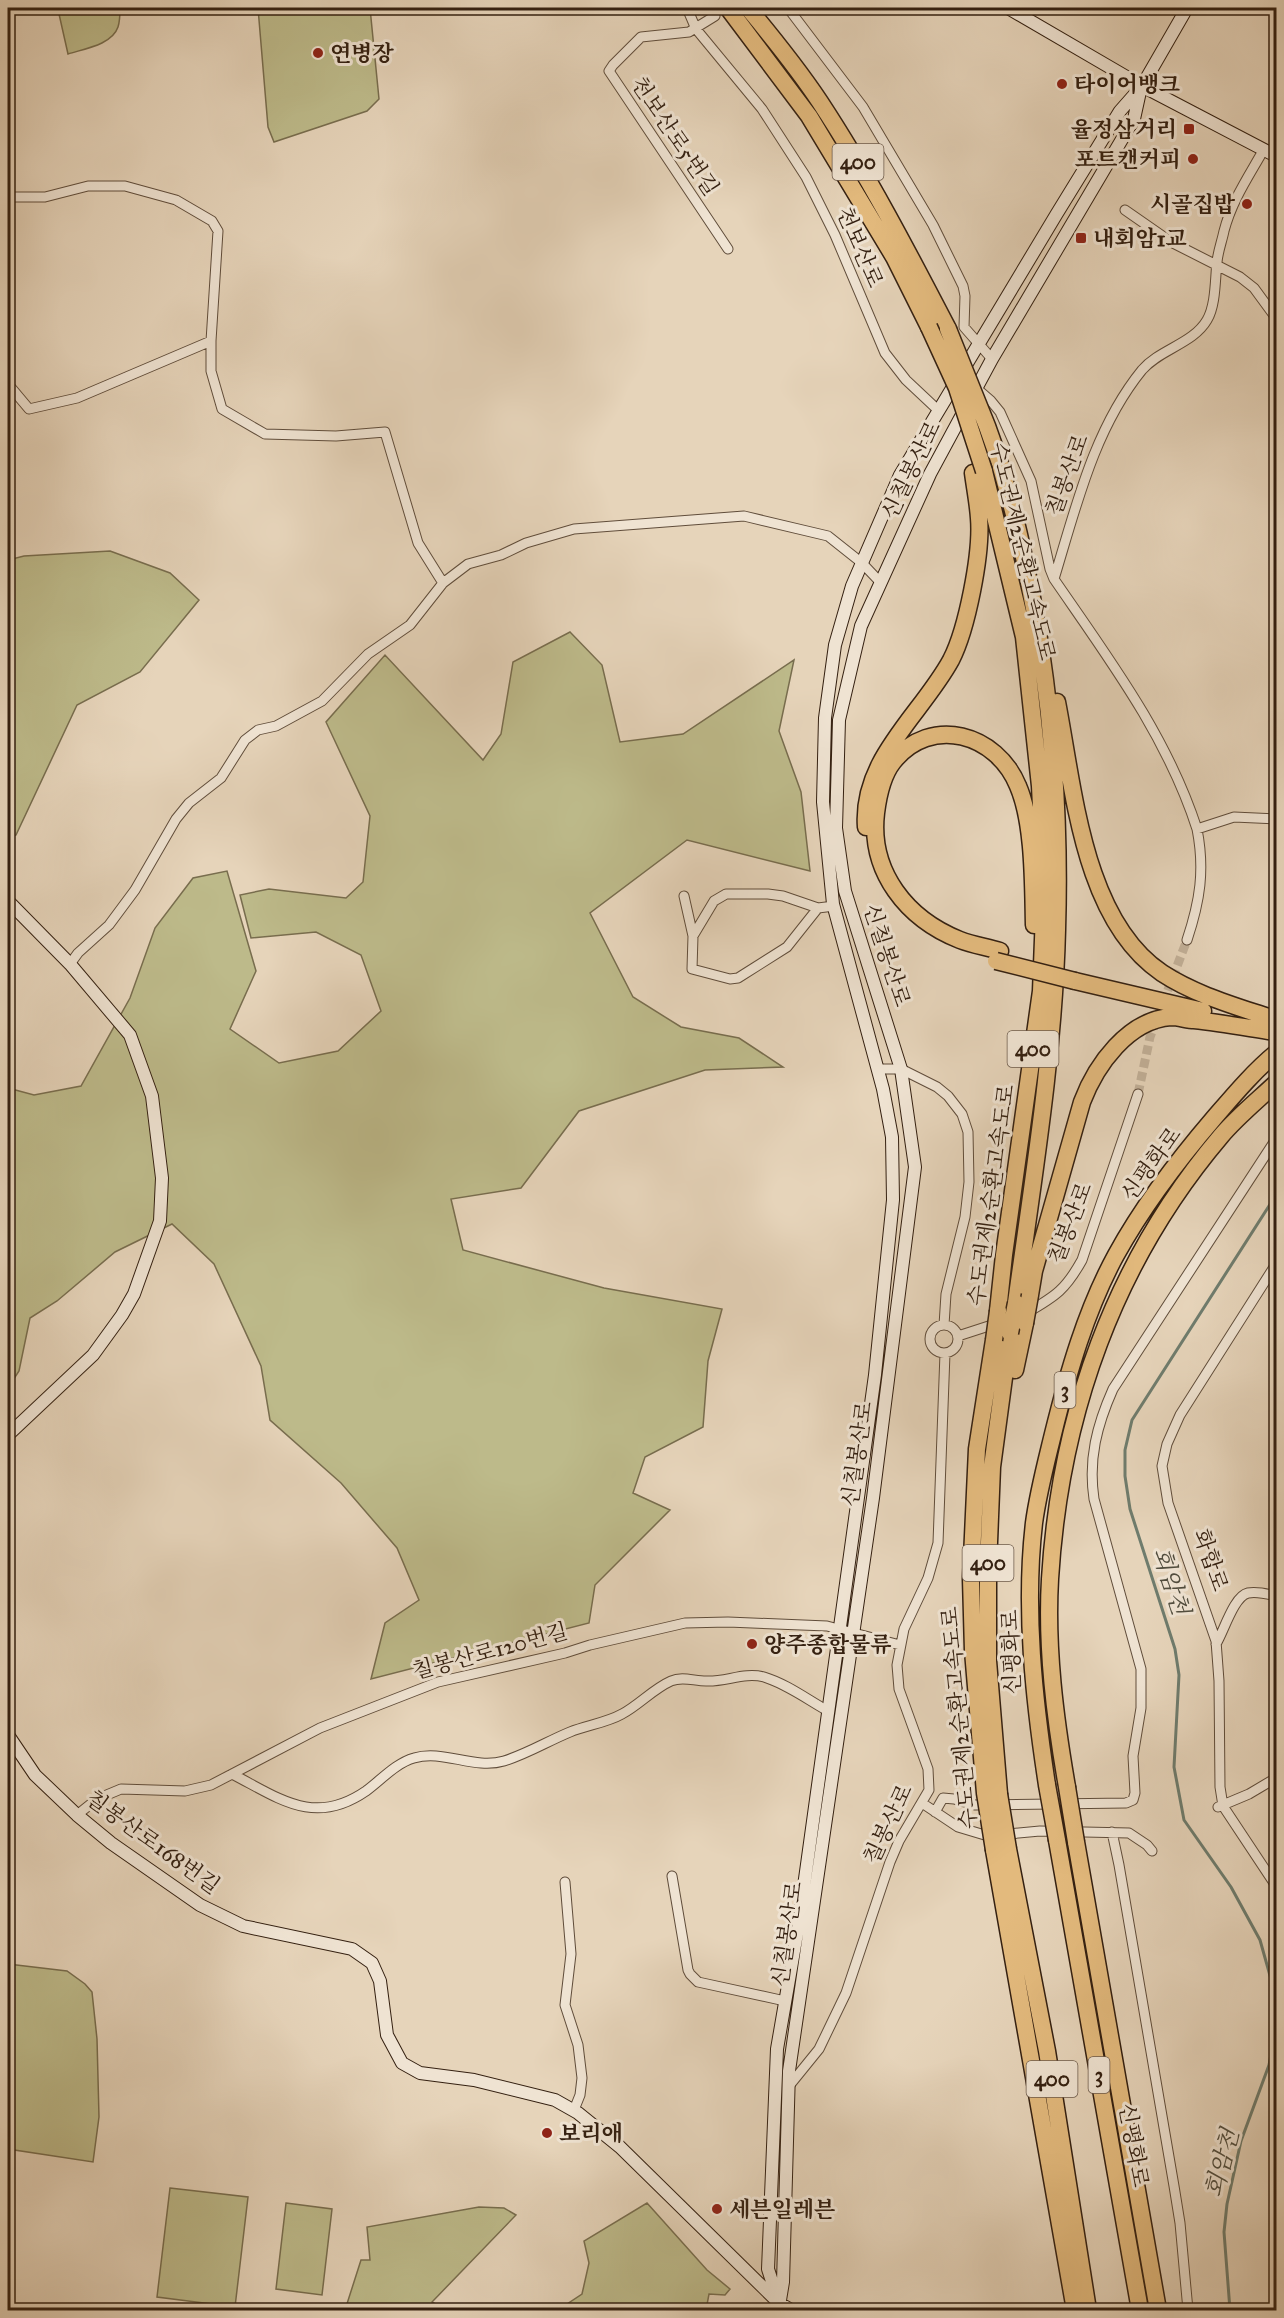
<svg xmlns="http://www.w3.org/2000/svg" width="1284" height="2318" viewBox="0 0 1284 2318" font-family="'IM FELL Great Primer','Noto Serif KR',serif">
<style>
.green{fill:#bdba8a;stroke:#786d4e;stroke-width:1.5}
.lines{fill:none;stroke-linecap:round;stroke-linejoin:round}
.stream{stroke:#6f7c6d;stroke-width:3}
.street-tunnel{stroke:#c2b098;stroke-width:9;stroke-dasharray:9 4.5;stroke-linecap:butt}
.street-casing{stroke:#604d3b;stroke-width:11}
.secondary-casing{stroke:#342011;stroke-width:14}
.highway-casing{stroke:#342011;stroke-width:19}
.street{stroke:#efe3d2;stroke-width:9}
.secondary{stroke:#efe3d2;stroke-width:12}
.highway{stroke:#e3ba7d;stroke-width:16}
.highway-bridge-casing{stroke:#342011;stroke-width:19;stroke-linecap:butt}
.highway-bridge{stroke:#e3ba7d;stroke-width:16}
.poi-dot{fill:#8f2418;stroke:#efe3d2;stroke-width:2}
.labels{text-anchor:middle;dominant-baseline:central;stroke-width:6;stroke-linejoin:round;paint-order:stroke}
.shield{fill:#efe3d2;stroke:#6c5a4b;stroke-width:1.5}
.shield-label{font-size:21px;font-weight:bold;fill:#342011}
.poi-label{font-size:22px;font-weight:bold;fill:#342011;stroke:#efe3d2;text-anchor:start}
.street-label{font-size:22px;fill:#342011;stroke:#efe3d2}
.water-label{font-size:24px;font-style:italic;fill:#524e3f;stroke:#efe3d2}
</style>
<rect width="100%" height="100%" fill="#e6d4ba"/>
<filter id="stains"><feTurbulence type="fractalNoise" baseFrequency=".00333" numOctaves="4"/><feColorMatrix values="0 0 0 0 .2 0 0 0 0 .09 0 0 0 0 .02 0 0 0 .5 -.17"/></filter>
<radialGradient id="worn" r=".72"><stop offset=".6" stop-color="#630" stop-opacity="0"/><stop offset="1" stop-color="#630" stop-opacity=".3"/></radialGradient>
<path class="green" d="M61 8H120C120 13 120 21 118 27 112 45 83 49 68 54L59 14Z
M258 8H370L379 99 367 111 274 142 268 127Z
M110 551 170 573 199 600 140 672 77 705 16 835 8 839V560L24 556Z
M570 632 602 665 620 742 683 734 794 660 779 731 801 792 810 871 687 840 590 913 633 997 681 1027 739 1038 783 1067 705 1070 579 1111 521 1188 451 1199 463 1250 604 1288 722 1309 708 1361 703 1427 645 1457 633 1493 670 1510 595 1585 589 1623 371 1679 385 1623 419 1600 397 1548 341 1483 270 1420 261 1366 214 1264 172 1224 115 1252 57 1301 30 1318 19 1371 8 1388V1088L34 1095 81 1086 130 998 155 928 193 878 227 871 256 971 230 1029 279 1063 338 1051 381 1011 361 955 316 932 251 938 240 895 269 889 346 898 363 882 370 816 326 722 385 655 483 760 501 734 513 662Z
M8 1964 67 1971 85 1984 92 1992 97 2039 99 2117 93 2162 8 2149Z
M170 2188 248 2197 235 2307 157 2297Z
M286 2203 332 2209 322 2295 276 2289Z
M647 2203 707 2270 730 2289 725 2295 709 2294 706 2310H558L582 2294 589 2263 584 2241Z
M479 2207 504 2208 516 2215 432 2302 446 2310H345L361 2260H370L367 2227Z"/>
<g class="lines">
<path class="stream" d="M1276 1195 1132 1420 1125 1450V1476L1130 1509 1175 1649 1179 1675 1174 1767 1184 1820 1231 1887 1260 1940 1276 1997
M1230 2310 1224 2232 1227 2204 1241 2141 1269 2065 1276 2028"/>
<path class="street-tunnel" d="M1138 1094 1150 1037 1187 940"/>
<g class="street-casing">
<path id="street" d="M687 8 696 29 762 109 806 177 835 235 885 353 906 380 939 411
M788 8 863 107 933 225 963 286 965 296 964 327 992 359
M715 16 689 32 641 37 613 65 609 71 728 249
M1264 149C1249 176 1232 200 1224 231 1222 241 1218 251 1217 262 1215 279 1216 305 1207 320 1193 344 1160 349 1142 370 1094 429 1076 507 1054 579 1109 659 1167 736 1197 829L1234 817 1276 819
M8 197H45L88 186H125L176 200 212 221 218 231 211 341 77 398 29 409 8 384
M1125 210 1171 242 1240 277 1254 288 1276 318
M211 341V371L222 409 265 434 336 436 385 432 418 543 443 583
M976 388 991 401 1000 412 1031 481 1050 569 1054 579
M684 896 693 936 692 969 730 979 738 978 787 947 818 908
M693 936 714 901 726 894H768L783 896 818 908 834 906
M1187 940C1200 901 1205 870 1197 829
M70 964 78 953 109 925 135 890 176 819 189 803 221 778 245 740 258 730 276 726 322 701 368 654 410 625 443 583 468 564 501 555 526 543 574 529 744 516 828 536 862 563 881 583
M878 1069H901L937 1087 948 1096 962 1114 968 1132 969 1182 965 1217 946 1294 944 1325
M1276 1264 1180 1415 1167 1444 1162 1466 1168 1503 1216 1641 1219 1681 1220 1787 1223 1806 1276 1886
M1028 1312C1056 1296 1066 1289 1082 1260L1138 1094
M930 1339a14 14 0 1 1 28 0a14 14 0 1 1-28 0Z
M958 1336 998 1323
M1216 1644C1224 1631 1234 1596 1248 1593 1257 1591 1268 1594 1276 1596
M232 1774C279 1798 314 1827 366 1791 381 1780 396 1763 414 1758 443 1749 474 1770 504 1761 527 1754 548 1741 570 1732 587 1725 606 1723 622 1714 639 1705 653 1689 671 1681 682 1676 694 1681 706 1681 726 1682 744 1672 764 1677 787 1684 808 1700 828 1711
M922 1803 958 1827 988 1836 1040 1831 1129 1833 1147 1845 1152 1851
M1218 1807 1249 1794 1276 1778
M935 1812 943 1798 954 1799 975 1805 1126 1803 1133 1800 1135 1793 1133 1756 1141 1708V1669L1094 1499C1088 1459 1097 1425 1113 1389L1276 1139
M77 1815 97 1799 121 1789 185 1791 211 1785 320 1728 438 1682 565 1653 590 1645 685 1623 728 1622 827 1626 900 1645
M1112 1832 1119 1865 1174 2186 1180 2223 1188 2310
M672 1876 688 1970 690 1974 698 1982 785 2001
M565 1882 571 1954 565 2005 578 2045 582 2078 580 2095 574 2110
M789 2086 819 2049 846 1993 890 1862 899 1841 929 1790 928 1769 899 1689 897 1665 904 1629 928 1578 938 1543 945 1353"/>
</g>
<g class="secondary-casing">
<path id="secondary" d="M1008 8 1142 86 1276 156
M8 901 70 964 130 1035 152 1096 162 1178 160 1221 134 1294 122 1315 93 1355 8 1435
M8 1735 35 1775 77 1815 111 1843 200 1905 243 1926 352 1949 372 1963 380 1981 387 2035 402 2063 420 2073 474 2080 555 2100 578 2113 620 2147 779 2303 791 2310
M780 2300 783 2282 789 2071 873 1498 915 1167 901 1069 845 891 836 828 839 720 861 626 930 474 992 359 1134 119 1141 87
M779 2303 768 2269 777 2049 799 1922 875 1375 893 1200 892 1137 883 1089 833 904 823 802 825 718 835 645 852 586 900 475 1056 215 1120 111 1142 86 1187 8"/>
</g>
<g class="highway-casing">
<path id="highway" d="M728 8 809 116 894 257 929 327
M748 8C773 38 798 69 820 102 868 175 908 252 948 329
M999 460C1006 486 1014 512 1020 539 1049 667 1061 799 1057 930 1054 1055 1033 1179 1016 1303
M984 471 1024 637 1040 786 1045 888 1041 991 1004 1255 998 1311
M1057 702C1074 789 1083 920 1162 973 1194 994 1232 1005 1268 1017
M866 827C861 759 921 715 951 660 967 629 982 553 979 518 978 503 975 488 973 473
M1000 951C987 947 973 945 960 940 907 919 869 872 876 813 878 797 882 776 893 762 931 714 997 734 1018 786 1034 823 1033 885 1034 925
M1075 981 1203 1011
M1030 1295 1034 1271 1082 1102C1096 1065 1128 1020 1171 1017 1179 1017 1187 1020 1194 1020 1222 1023 1249 1028 1276 1032
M1015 1370 1025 1323
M1047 1785C1034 1700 1024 1609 1034 1523 1038 1493 1046 1463 1053 1434 1068 1373 1086 1310 1116 1255 1143 1206 1178 1160 1214 1118 1233 1096 1253 1072 1276 1053
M1067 1787C1055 1718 1046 1648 1050 1579 1060 1415 1114 1262 1221 1136 1237 1117 1258 1100 1276 1083
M985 1793 973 1651 971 1579 977 1449 994 1340
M999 1794 988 1661V1567L992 1467 1010 1333
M1057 1840 1140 2310
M1076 1842 1158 2310
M1008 1849 1047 2051 1088 2310
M994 1850 1075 2310"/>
</g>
<use href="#street" class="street"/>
<use href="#secondary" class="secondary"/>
<use href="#highway" class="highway"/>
<g class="highway-bridge-casing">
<path id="highway-bridge" d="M929 327 957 388 984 471
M948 329 987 426 999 460
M996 961 1075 981
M1025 1323 1030 1295
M1010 1333 1016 1303
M994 1340 998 1311
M1047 1785 1057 1840
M1067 1787 1076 1842
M985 1793 994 1850
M999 1794 1008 1849"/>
</g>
<use href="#highway-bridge" class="highway-bridge"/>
</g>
<g class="poi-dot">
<circle cx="318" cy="53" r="6"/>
<circle cx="1062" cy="84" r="6"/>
<rect x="1183" y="123" width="12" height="12" rx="3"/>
<circle cx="1193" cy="159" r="6"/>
<circle cx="1247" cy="204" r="6"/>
<rect x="1075" y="232" width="12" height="12" rx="3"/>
<circle cx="752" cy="1644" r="6"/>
<circle cx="547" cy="2133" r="6"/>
<circle cx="717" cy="2209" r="6"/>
</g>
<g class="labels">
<g class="shield">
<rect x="832.5" y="144" width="51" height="36" rx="4.5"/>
<rect x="1007.5" y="1031" width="51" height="36" rx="4.5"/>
<rect x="1054.5" y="1372" width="21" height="36" rx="4.5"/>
<rect x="962.5" y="1545" width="51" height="36" rx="4.5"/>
<rect x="1088.5" y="2057" width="21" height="36" rx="4.5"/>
<rect x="1026.5" y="2061" width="51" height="36" rx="4.5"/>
</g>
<g class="shield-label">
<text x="858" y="162">400</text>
<text x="1033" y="1049">400</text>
<text x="1065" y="1390">3</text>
<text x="988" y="1563">400</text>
<text x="1099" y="2075">3</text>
<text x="1052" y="2079">400</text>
</g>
<g class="poi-label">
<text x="330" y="53">연병장</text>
<text x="1074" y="84">타이어뱅크</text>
<text x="1177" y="129" text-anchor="end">율정삼거리</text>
<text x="1181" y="159" text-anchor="end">포트캔커피</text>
<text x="1235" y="204" text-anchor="end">시골집밥</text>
<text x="1093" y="238">내회암1교</text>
<text x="764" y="1644">양주종합물류</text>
<text x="559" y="2133">보리애</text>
<text x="729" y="2209">세븐일레븐</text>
</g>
<g class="street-label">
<text transform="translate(675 136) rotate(56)">천보산로5번길</text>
<text transform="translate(860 247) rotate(67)">천보산로</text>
<text transform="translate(911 470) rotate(-64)">신칠봉산로</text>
<text transform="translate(1067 475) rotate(-70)">칠봉산로</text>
<text transform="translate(1023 551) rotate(77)">수도권제2순환고속도로</text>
<text transform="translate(887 955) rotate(72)">신칠봉산로</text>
<text transform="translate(1151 1164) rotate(-54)">신평화로</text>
<text transform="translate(991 1195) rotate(-82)">수도권제2순환고속도로</text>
<text transform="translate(1070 1223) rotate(-69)">칠봉산로</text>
<text transform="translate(857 1454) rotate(-82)">신칠봉산로</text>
<text transform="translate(1211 1560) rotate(71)">화합로</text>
<text transform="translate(490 1651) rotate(-15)">칠봉산로120번길</text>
<text transform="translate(1011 1652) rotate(-92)">신평화로</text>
<text transform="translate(959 1718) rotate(-95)">수도권제2순환고속도로</text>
<text transform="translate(888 1824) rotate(-65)">칠봉산로</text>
<text transform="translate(153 1842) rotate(36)">칠봉산로168번길</text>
<text transform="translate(787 1934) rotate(-82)">신칠봉산로</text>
<text transform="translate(1134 2145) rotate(80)">신평화로</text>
</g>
<g class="water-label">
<text transform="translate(1171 1581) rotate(72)">회암천</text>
<text transform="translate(1222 2163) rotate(-75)">회암천</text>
</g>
</g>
<rect width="1284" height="2318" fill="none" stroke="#e6d4ba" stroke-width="30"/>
<rect x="9" y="9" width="1266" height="2300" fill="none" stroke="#342011" stroke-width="3"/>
<rect x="15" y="15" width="1254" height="2288" fill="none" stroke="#342011" stroke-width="1.5"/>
<rect width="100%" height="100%" filter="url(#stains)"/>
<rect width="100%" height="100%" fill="url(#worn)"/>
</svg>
